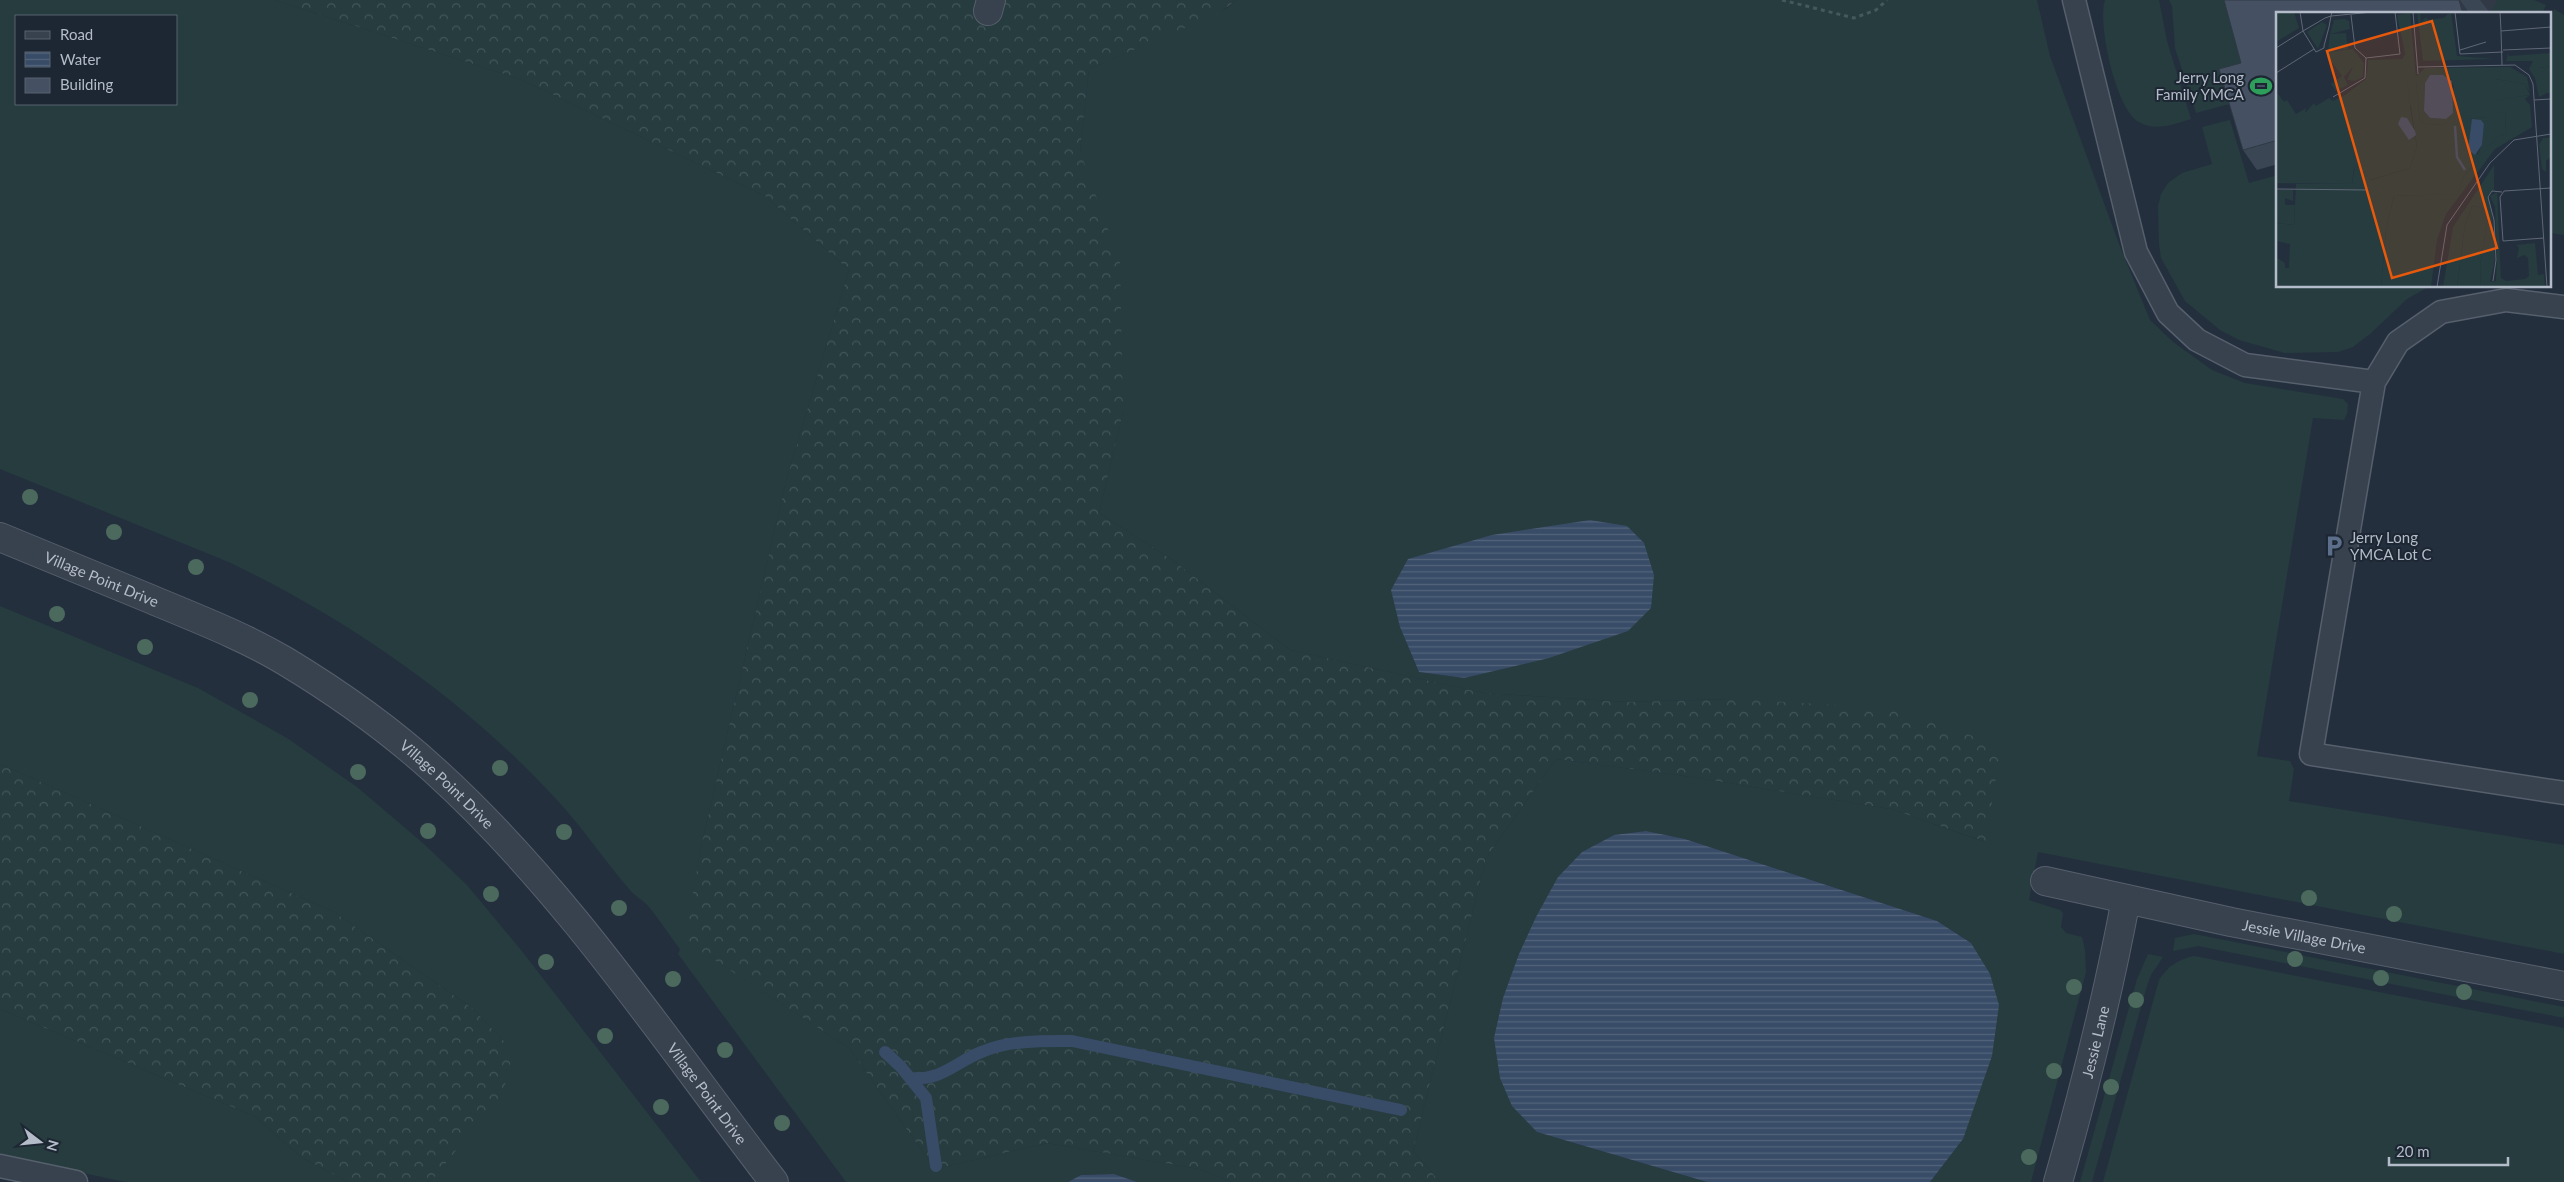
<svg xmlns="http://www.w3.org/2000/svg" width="2564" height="1182" viewBox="0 0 2564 1182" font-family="Lato,sans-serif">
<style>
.grass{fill:#263c3f;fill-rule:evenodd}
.forest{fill:url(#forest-crowns)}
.water{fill:url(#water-rules)}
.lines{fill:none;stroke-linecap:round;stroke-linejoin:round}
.stream{stroke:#394c67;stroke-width:12}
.service-casing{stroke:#565f6c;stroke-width:25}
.minor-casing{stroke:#565f6c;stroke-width:30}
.tertiary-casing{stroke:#565f6c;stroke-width:30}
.path{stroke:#44595c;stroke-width:3;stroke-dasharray:4 4;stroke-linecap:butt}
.service{stroke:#38414e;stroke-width:22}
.minor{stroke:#38414e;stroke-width:28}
.tertiary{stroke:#38414e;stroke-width:28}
.tree{fill:#4b6a5d}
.wall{fill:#3b4654}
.shaded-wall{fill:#303945}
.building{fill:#455162;stroke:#303945}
.labels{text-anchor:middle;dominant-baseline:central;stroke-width:4;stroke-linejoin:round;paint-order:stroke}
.poi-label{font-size:15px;fill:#b4bcc9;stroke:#1d2633;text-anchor:end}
.street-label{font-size:15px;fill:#b4bcc9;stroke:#1d2633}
.inset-river{fill:none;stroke:#394c67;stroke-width:2.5}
.inset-road{fill:none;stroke:#5e6776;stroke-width:1}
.view{fill:#e8590c;fill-opacity:0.15;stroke:#e8590c;stroke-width:2.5}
.inset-edge{fill:none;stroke:#b4bcc9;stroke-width:2.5}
</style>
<defs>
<pattern id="forest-crowns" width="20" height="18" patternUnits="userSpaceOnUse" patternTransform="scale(1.25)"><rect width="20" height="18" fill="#263c3f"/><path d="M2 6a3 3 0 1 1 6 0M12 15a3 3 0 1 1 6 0" fill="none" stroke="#435659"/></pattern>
<pattern id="water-rules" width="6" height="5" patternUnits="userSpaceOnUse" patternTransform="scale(1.25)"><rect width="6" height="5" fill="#394c67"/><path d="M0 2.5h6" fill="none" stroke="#53647b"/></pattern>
</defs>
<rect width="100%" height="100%" fill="#242f3e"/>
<path class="grass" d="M0 0H275L522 80 765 196 849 270 786 481 700 851 686 941 849 1048 935 1169 1047 1143 1199 1169 1232 1182H1137L1114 1174 1081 1175 1068 1182H846L678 954 680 949C669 935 660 920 648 906 643 900 634 896 629 889 604 860 583 828 557 800 465 700 353 622 231 563L0 469ZM16 16H176V104H16Z
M1236 0H2037L2050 56 2119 244 2150 320 2173 342 2212 370 2245 383 2343 399 2348 404 2347 414 2344 420 2313 418 2257 756 2290 761 2294 769 2289 801 2564 845V954L2038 852 2029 900 2060 910 2063 913 2061 927 2066 933 2082 937 2085 950 2086 972 2031 1182H1930L1963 1139 1971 943 1937 921 1685 839 1646 831 1614 835 1582 852 1558 877 1537 1132 1707 1182H1440L1413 1151 1486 858 1556 759 1678 775 1891 809 1985 842 1730 699 1625 702 1484 693 1290 650 1174 561 1099 513 1123 412 1080 151 1089 69 1226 9ZM1400 627 1464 678 1419 672Z
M2105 0H2159L2167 41 2191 119C2174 124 2156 132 2139 122 2116 110 2097 23 2105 0Z
M2169 0H2228L2251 81 2233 103 2196 113 2175 48 2172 6Z
M2497 0H2534L2546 5 2542 14H2488Z
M2554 9 2564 15V235L2550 233V17Z
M2230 120 2249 183 2278 175V286H2430L2407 299 2370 334 2353 347 2338 352 2285 353 2239 340 2220 330 2185 301 2161 258 2159 245 2158 206 2161 194 2168 183 2182 173 2212 164 2202 127Z
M0 606 198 688 287 738 357 787 424 844 467 885 521 950 701 1182H426L432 1180 504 1041 472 1008 334 912 0 764Z
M2194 934 2564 1007V1018L2198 946 2173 951 2175 938Z
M2148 954 2163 957 2151 975 2147 986 2092 1182H2080L2137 979Z
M2194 956 2564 1028V1182H2103L2159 980C2168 966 2177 960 2194 956Z
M0 1009 256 1117 301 1157 348 1182H125L0 1155Z"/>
<path class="forest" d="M275 0H1236L1220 13 1089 69 1080 151 1120 263 1123 412 1099 513 1174 561 1290 650 1484 693 1625 702 1734 699 1887 708 2001 745 1986 842 1891 809 1678 775 1556 759 1486 858 1413 1151 1440 1182H1232L1199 1169 1047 1143 935 1169 849 1048 685 941 700 851 786 481 849 270 765 196 522 80Z
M0 764 334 912 472 1008 504 1041 511 1060 503 1093 432 1180 426 1182H348L301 1157 256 1117 0 1009Z"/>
<path class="water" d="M1590 520 1627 526 1644 543 1654 575 1651 608 1628 631 1549 658 1464 678 1419 672 1400 627 1391 590 1408 559 1492 535Z
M1646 831 1685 839 1937 921 1971 943 1990 974 1999 1005 1992 1056 1963 1139 1930 1182H1707L1537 1132 1512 1106 1500 1078 1494 1038 1503 998 1519 954 1536 917 1558 877 1582 852 1614 835Z
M1114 1174 1137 1182H1068L1081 1175Z"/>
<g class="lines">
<path class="stream" d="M885 1052 901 1067 926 1098 936 1166
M910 1078C943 1081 956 1061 984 1051 1012 1040 1043 1041 1072 1041L1401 1110"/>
<g class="service-casing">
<path id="service" d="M2074 0 2136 252 2168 313 2197 340 2245 365 2374 382
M2564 307 2506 300 2441 312 2398 342 2374 382 2311 754 2564 793
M0 1166 76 1182"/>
</g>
<g class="minor-casing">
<g id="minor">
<path d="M988 11 991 0"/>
<path id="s1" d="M2045 881 2231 922 2564 986"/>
<path id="s2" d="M2058 1182C2085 1088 2108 995 2126 899"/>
</g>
</g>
<g class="tertiary-casing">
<g id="tertiary">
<path id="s3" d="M0 537C51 558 102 579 153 600 198 619 243 636 285 661 338 693 389 729 435 771 567 891 666 1042 774 1182"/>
</g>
</g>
<path class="path" d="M1782 0 1854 18 1876 10 1887 0"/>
<use href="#service" class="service"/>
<use href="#minor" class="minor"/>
<use href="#tertiary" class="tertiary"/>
</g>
<g class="tree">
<circle cx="30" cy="497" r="8"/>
<circle cx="114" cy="532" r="8"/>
<circle cx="196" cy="567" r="8"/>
<circle cx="57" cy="614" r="8"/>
<circle cx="145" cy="647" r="8"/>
<circle cx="250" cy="700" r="8"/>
<circle cx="500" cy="768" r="8"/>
<circle cx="358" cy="772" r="8"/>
<circle cx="428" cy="831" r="8"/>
<circle cx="564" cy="832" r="8"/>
<circle cx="491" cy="894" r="8"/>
<circle cx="2309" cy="898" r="8"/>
<circle cx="619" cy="908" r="8"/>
<circle cx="2394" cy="914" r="8"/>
<circle cx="2295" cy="959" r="8"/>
<circle cx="546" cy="962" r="8"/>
<circle cx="2381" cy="978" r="8"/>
<circle cx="673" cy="979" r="8"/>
<circle cx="2074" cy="987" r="8"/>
<circle cx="2464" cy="992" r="8"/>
<circle cx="2136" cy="1000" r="8"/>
<circle cx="605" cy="1036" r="8"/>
<circle cx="725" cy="1050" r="8"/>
<circle cx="2054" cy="1071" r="8"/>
<circle cx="2111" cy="1087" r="8"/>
<circle cx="661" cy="1107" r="8"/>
<circle cx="782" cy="1123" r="8"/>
<circle cx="2029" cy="1157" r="8"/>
</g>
<path class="wall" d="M2224 0H2497L2490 13 2488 14H2278V164L2257 170 2243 150 2241 63Z"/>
<path class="shaded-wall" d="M2459 0H2460L2470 14H2463Z
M2480 0H2497L2490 13Z"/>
<path class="building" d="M2224 0H2459L2463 14H2278V140L2243 150 2219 69 2241 63Z"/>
<defs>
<g id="stadium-bare" transform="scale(1.725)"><path d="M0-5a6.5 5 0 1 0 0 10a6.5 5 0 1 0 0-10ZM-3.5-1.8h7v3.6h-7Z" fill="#2e9e5b" stroke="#1d2633" stroke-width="2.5" paint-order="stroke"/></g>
<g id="parking-bare" transform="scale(1.725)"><path d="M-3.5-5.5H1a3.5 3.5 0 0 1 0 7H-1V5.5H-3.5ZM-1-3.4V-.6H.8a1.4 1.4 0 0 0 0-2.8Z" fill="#5c6f8a" stroke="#1d2633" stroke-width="2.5" paint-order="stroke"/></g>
</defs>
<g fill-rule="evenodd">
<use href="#stadium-bare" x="2261" y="86"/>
<use href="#parking-bare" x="2334" y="546"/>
</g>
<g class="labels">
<g class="poi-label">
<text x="2244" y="77">Jerry Long<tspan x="2244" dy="17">Family YMCA</tspan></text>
<text x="2350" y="537" text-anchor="start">Jerry Long<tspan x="2350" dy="17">YMCA Lot C</tspan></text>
</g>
<g class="street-label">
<text stroke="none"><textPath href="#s3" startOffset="110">Village Point Drive</textPath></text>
<text stroke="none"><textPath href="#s3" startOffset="515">Village Point Drive</textPath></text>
<text stroke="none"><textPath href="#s1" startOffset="265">Jessie Village Drive</textPath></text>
<text stroke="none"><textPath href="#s2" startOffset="145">Jessie Lane</textPath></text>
<text stroke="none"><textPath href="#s3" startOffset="920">Village Point Drive</textPath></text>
</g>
</g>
<g transform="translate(2276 12)">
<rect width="275" height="275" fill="#242f3e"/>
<path d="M0 0H18L23 16 0 30ZM141 0H144L145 10 150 5 152 8 167 6 175 0 181 44 219 47 147 49ZM134 1 140 64 149 56 234 55 251 65 254 81 249 72 219 67 182 112 154 113 144 109 140 69 134 95 141 135 134 156 94 168 78 156 76 172 0 171V83L2 82 8 90 11 88 20 102 30 96 29 101 38 91 40 94 53 86 57 89 69 83 90 67 92 48 126 47 129 42 121 3ZM154 63 175 67 178 75 170 107 154 106 148 99 149 71ZM68 7 73 9 74 17 54 22 58 8ZM46 10 51 13 42 37 31 20ZM70 21 72 37 52 39 54 22ZM77 37 88 51 87 65 79 69 71 68 77 55 68 65 72 73 60 79 55 72 66 64 51 44 52 40ZM232 41 233 44 275 41V54L264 56V78L271 81 263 85 259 66 253 57 257 49H230ZM254 83 249 87 254 93 256 115 219 137 170 202 161 228 155 275H105L110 218 118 184 182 181 188 164 196 154 189 130 191 107 210 105V133L218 131 219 125 230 122 229 101H220V87ZM196 107 208 112 206 133 201 143ZM267 126H275V145L270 149V160L266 157 263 133ZM218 153V178L211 184 216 198 219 247 214 270 220 269 221 246 219 195 214 184 221 180 225 266 230 269 249 267 253 264 252 246 248 243 241 246 243 235 240 233 259 231 262 263 268 262 269 275H205L204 253 212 204 210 198 200 194 196 195 189 213 181 275H167L177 215ZM0 178H17V189L9 186V193H19L18 213 0 211ZM0 245 9 251V256H5V275H0Z" fill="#263c3f" fill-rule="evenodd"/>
<path d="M275 54V81H271L264 78V56ZM186 67H219L249 72 254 83 220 88V100L229 101 230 122 220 125 218 131 210 134V105L192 107 189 130 196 154 188 164 182 182 118 184 110 218 105 275H5V256H13L14 232 0 229V211L18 213 20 172H76L79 153 95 168 134 156 141 135 131 70 140 69 144 109 154 113 182 111 186 105ZM200 194 210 198 212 204 204 253 205 275H181L189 213 196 195Z" fill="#263c3f"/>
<path d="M154 63H167L176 69 177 101 170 107 154 106 148 99 149 71ZM125 105 131 106 139 119 140 123 133 128 122 112ZM196 107 205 108 208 112 206 133 199 143 192 138Z" fill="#394c67"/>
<path class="inset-river" d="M179 114 181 145 189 158"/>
<path class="inset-road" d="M56 0 55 4 53 15 48 34V36L40 40 27 19 49 6 55 4 97 0M137 0 142 62M179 0 184 42 227 40M224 0 225 19M75 3 79 36 90 46 124 42 119 0M0 36 27 19 24 0M184 38 210 30M227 38 275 36M226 53 225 19 275 15M142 55 239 53 253 63 257 72 271 275M0 61 38 37M57 85 89 66 90 46M258 88 275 87M0 177 92 178M268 226 227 229 224 185 228 179 275 176M217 269 220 248 218 208 212 185 216 179 226 180M161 275 171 213 214 151 238 128 275 122"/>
<path class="view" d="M156 9 221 236 116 266 51 39Z"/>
<rect width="275" height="275" class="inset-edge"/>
</g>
<rect x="15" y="15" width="162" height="90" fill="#1d2633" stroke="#59626f"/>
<rect x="25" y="31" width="25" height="8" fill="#38414e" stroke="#59626f"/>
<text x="60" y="40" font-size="15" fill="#b4bcc9">Road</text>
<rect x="25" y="52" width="25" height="15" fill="url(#water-rules)" stroke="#59626f"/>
<text x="60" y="65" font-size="15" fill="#b4bcc9">Water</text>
<rect x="25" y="78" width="25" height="15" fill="#455162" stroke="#59626f"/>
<text x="60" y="90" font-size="15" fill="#b4bcc9">Building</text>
<g transform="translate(40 1142) rotate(106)" stroke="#1d2633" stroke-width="4" paint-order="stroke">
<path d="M0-4L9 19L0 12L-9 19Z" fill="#b4bcc9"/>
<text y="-8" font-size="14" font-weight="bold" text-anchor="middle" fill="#b4bcc9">N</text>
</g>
<path d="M2389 1157v8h119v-8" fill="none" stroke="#b4bcc9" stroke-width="2.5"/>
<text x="2396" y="1157" font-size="15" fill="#b4bcc9" stroke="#1d2633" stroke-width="4" paint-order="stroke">20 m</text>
</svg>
